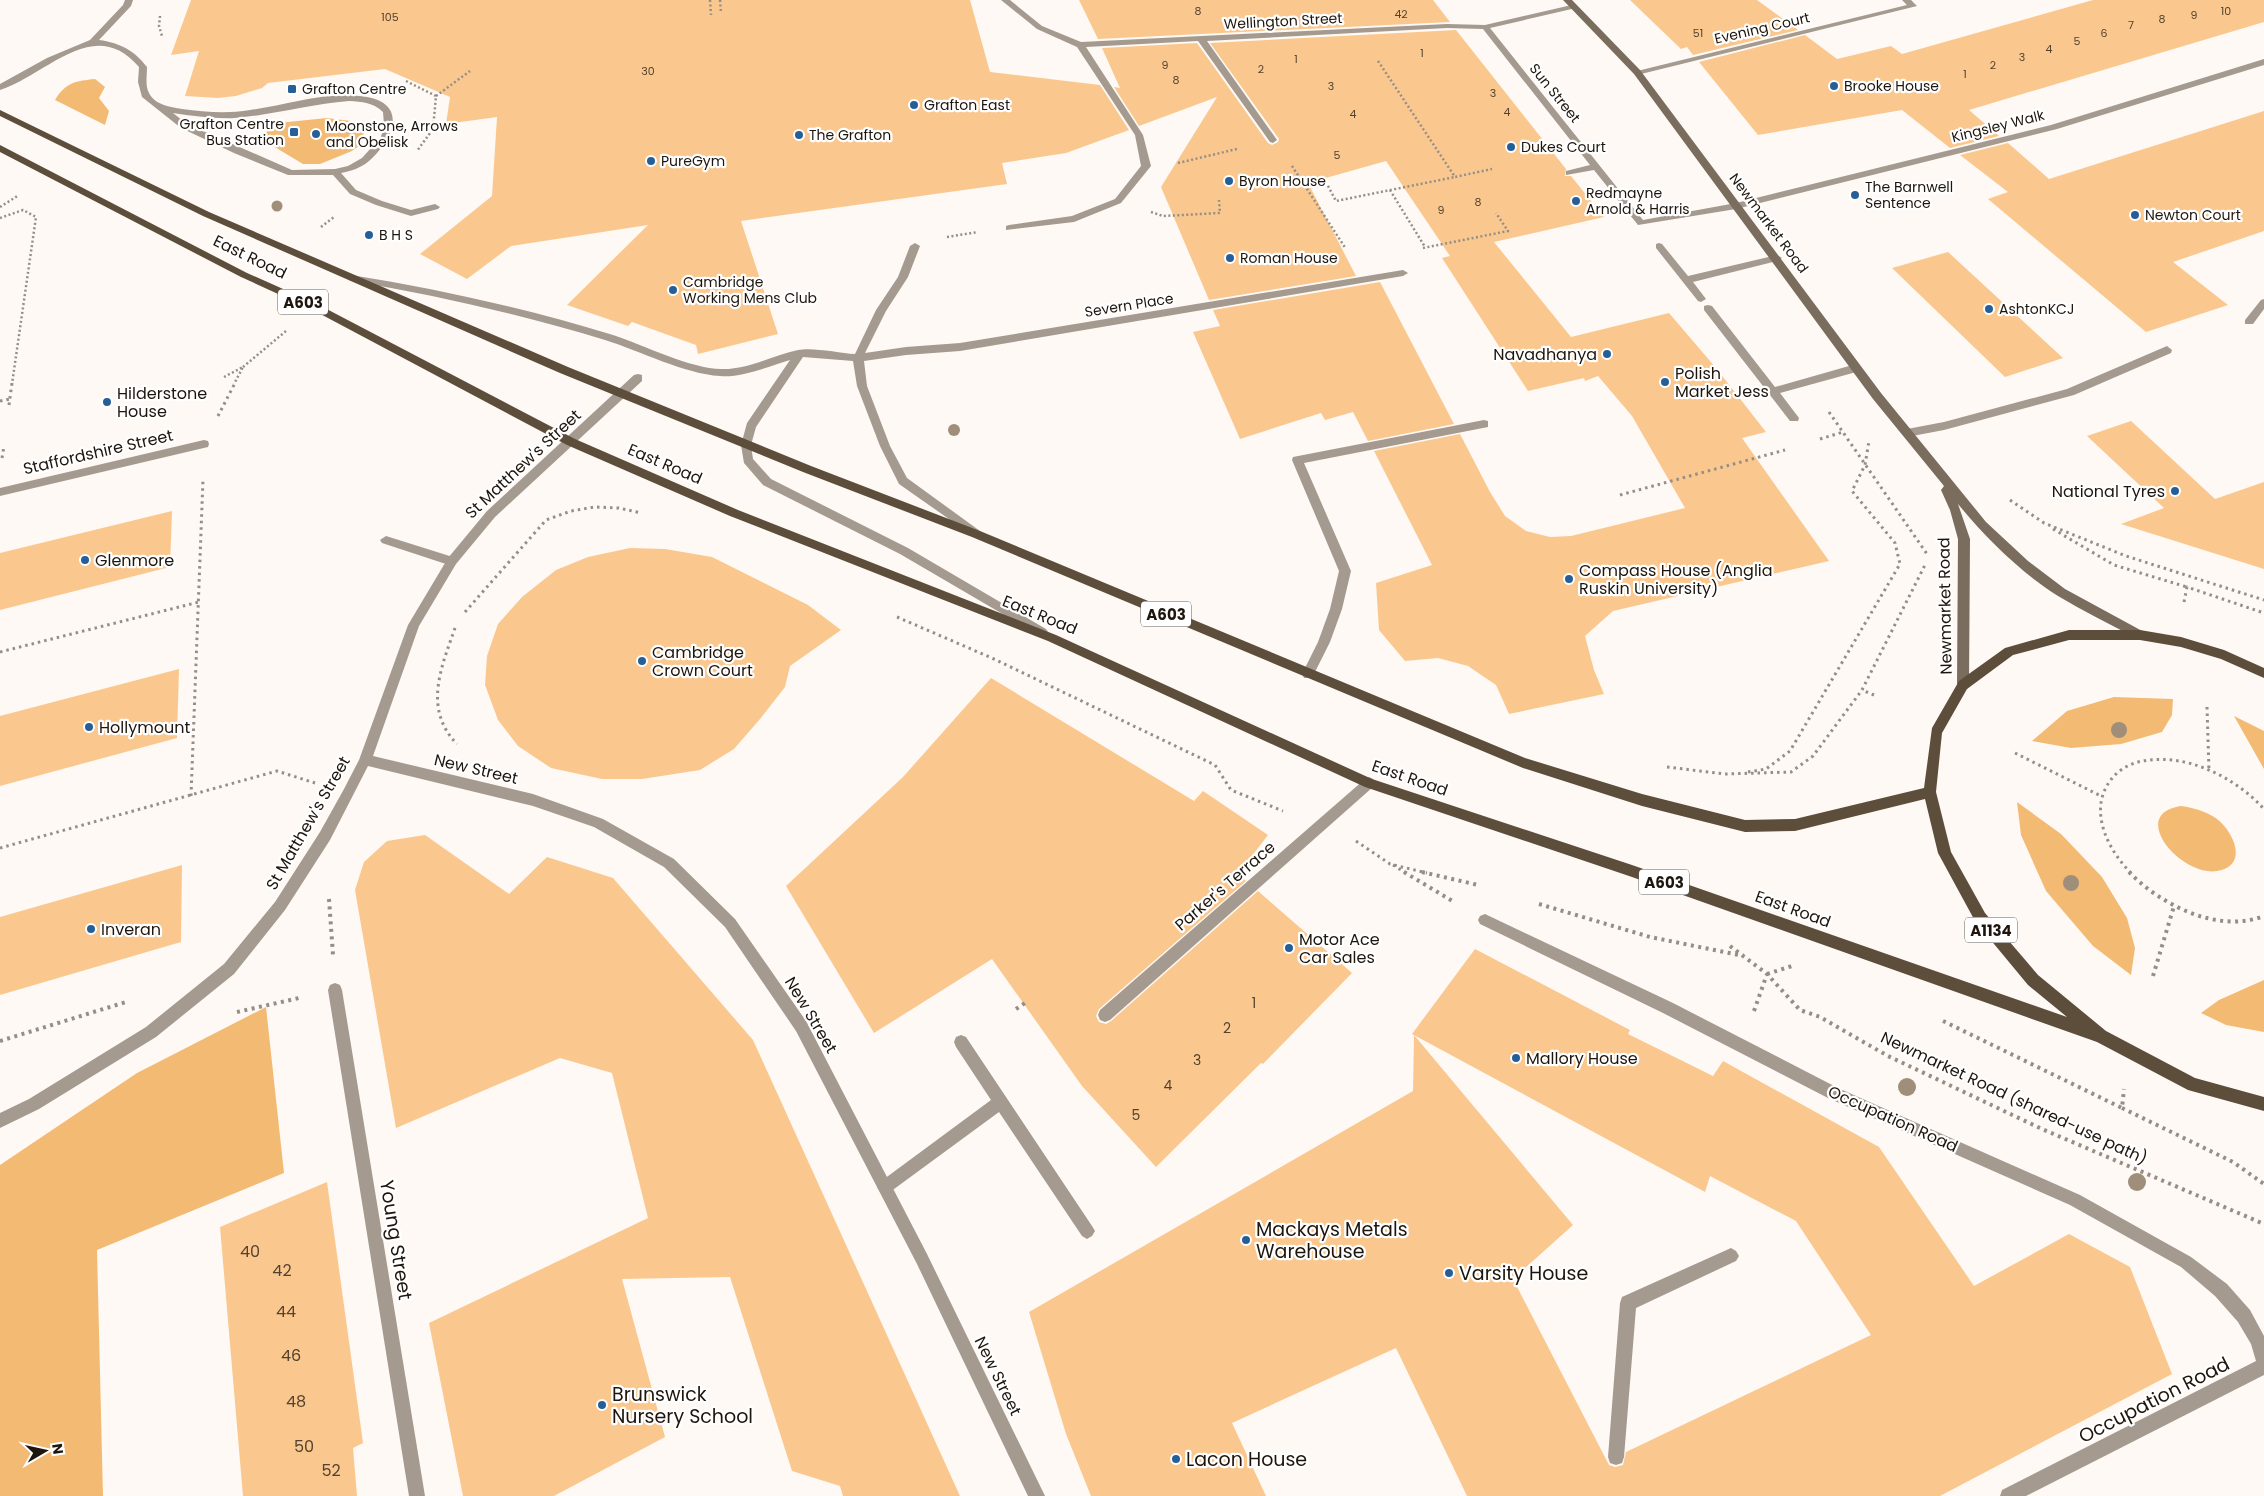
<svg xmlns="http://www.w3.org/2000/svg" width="2264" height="1496" viewBox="0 0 2264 1496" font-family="Poppins,sans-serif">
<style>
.green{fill:#f3ba74}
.building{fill:#fac88f}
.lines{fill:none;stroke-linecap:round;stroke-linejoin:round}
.path-far2{stroke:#948e87;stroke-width:2.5;stroke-dasharray:2 2.5;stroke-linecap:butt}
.path-far1{stroke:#948e87;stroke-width:3;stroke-dasharray:2.5 4;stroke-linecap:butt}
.path{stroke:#948e87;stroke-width:4;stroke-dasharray:3 4.5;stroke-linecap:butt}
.lane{fill:#a49a90;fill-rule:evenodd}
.street{fill:#a49a90;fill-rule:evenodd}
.secondary{fill:#7a6d5e;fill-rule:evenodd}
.primary{fill:#5d4e3c;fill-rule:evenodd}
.tree{fill:#9e8e7a}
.poi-dot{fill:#265f97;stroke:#fff;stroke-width:2}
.labels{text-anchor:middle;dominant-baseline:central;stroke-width:4.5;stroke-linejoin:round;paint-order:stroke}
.far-number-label{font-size:11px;fill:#55422e}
.far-street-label{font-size:14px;fill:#1e160d;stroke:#fff}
.far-poi-label{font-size:14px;fill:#1e160d;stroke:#fff;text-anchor:start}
.number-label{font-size:14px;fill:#55422e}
.shield{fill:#fff;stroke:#625c56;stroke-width:1}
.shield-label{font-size:15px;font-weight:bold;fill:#1e160d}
.street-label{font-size:16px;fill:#1e160d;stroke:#fff}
.poi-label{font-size:16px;fill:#1e160d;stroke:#fff;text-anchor:start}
.near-number-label{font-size:16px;fill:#55422e}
.near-poi-label{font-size:19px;fill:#1e160d;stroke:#fff;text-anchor:start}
.near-street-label{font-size:19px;fill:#1e160d;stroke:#fff}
</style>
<rect width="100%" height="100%" fill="#fef9f4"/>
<path class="green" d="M95 79 105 87 99 98 109 111 105 125 55 100C66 82 76 81 95 79Z
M327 118 351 121 364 133 359 146 352 151 320 164H303L263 140 268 129 278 123Z
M2114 697 2173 699 2172 715 2162 732 2121 744 2071 748 2032 741 2067 711Z
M2234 716 2264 731V769Z
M2017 802 2061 834 2102 877 2127 918 2135 948 2131 975 2093 946 2046 891 2021 835Z
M2181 806C2194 808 2206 811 2217 819 2234 832 2249 866 2217 871 2181 877 2127 814 2181 806Z
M2264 980V1032L2226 1025 2201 1013 2219 1000Z
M266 1007 284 1173 97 1250 103 1496H0V1165L137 1073Z"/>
<path class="building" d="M191 0H970L990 72 1100 85 1129 130 1066 153 1002 163 1007 184 741 221 778 334 698 354 696 345 632 322 628 326 567 305 648 225 511 246 467 279 420 254 492 196 497 117 446 124 450 97 385 69 268 83 262 88 236 96 218 98 185 96 199 51 171 55Z
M1079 0H1433L1450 22 1098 39Z
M1630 0H1757L1798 30 1693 55 1687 47 1681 49Z
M2093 0H2264V22L1969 110 1999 136 1950 148 1902 110 1758 135 1699 62 1805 35 1837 59 1891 46 1902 54Z
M1456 30 1566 169 1565 176H1571L1604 217 1494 242 1571 337 1669 313 1716 368 1766 432 1742 438 1829 561 1613 611 1585 636 1594 670 1604 694 1509 714 1496 685 1468 666 1438 658 1405 661 1379 630 1376 583 1432 565 1374 451 1460 434 1490 492 1505 516 1526 531 1550 537 1571 536 1685 508 1632 416 1598 376 1585 381 1584 378 1528 391 1442 258 1450 256 1386 161 1308 183 1356 276 1209 300 1161 187 1217 97 1139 126 1114 87 1120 88 1102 48 1197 43 1268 143 1272 145 1278 142 1279 139 1210 43Z
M2264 111V231L2173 262 2228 305 2146 332 1988 199 2008 192 1960 155 2008 143 2049 179Z
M1948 252 2063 358 2005 377 1892 268Z
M1380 282 1454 424 1368 441 1353 412 1325 420 1321 413 1240 439 1193 332 1220 326 1213 310Z
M2131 421 2215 499 2264 482V569L2121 524 2164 508 2087 436Z
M172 511 170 567 0 610V553Z
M630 548 665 549 712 557 808 605 841 630 790 666 785 687 760 719 734 749 700 770 642 779H602L551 768 518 746 498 720 485 685 487 656 498 624 522 597 556 570 588 557Z
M179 669 177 738 0 786V716Z
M991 678 1194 801 1203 791 1268 835 1238 874 1246 881 1099 1009 1096 1016 1099 1022 1106 1024 1111 1021 1258 891 1352 973 1263 1064 1261 1063 1156 1167 1082 1086 992 959 874 1033 786 886 903 777Z
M425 835 509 894 547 857 613 878 753 1040 960 1496H843L840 1486 792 1471 730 1277 622 1279 665 1437 554 1496H463L429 1323 648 1218 612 1073 560 1058 396 1128 355 890 364 862 387 841Z
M182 865 181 942 0 995V917Z
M1475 949 1630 1030 1628 1034 1713 1076 1723 1061 1879 1147 1974 1286 2069 1234 2130 1267 2172 1374 1940 1496H1467L1396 1348 1232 1423 1266 1496H1091L1066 1434 1029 1312 1413 1091 1414 1035 1573 1225 1513 1279 1609 1465 1615 1467 1623 1465 1626 1452 1871 1335 1796 1221 1710 1176 1705 1192 1412 1034Z
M327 1182 363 1443 353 1448 357 1496H243L220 1227Z"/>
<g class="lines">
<path class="path-far2" d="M710 0 711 15
M720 0 721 13
M160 16 159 26 162 36
M1378 61 1455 177 1492 169
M406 81 436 96 433 129 417 151
M436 96 470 71
M1178 163 1237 149
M1292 166 1346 249
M1307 188 1327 184 1336 201 1455 177
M1390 190 1425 247
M0 207 19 195
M1151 212 1163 216 1220 213 1219 200
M0 218 23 210 36 217 12 384
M321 227 334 217
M947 237 978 232
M1423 248 1508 231 1496 213
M243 367 286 331
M224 377 243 367 234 384"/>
<path class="path-far1" d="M0 401 10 399
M9 405 12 383
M1829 412 1927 554
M218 416 235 383
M1820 439 1843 432
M2 458 4 446
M1620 495 1785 450
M2010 500 2044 523 2126 556 2264 600
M2053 529 2114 565 2187 587
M2184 602 2187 587 2264 613
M465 612 546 520 571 511 595 507 619 508 641 513
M897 617 994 659 1215 765 1231 790 1283 811
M455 628C441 668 423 709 457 744
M0 652 199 602
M1874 695 1862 690 1926 563
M2207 707 2209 771
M2015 753 2101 796
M1667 767 1725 774 1791 772 1813 756 1862 690
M1748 772 1766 769 1790 751 1900 564 1895 543 1852 491 1865 465 1869 441
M191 796 203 479
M1356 841 1390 864 1427 873
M0 848 277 771 315 783
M1393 865 1406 873
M2131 873C2108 850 2088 811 2110 781 2116 772 2127 765 2138 762 2183 751 2234 776 2264 809"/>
<path class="path" d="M1404 872 1454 902
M1422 872 1478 885
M2129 872C2161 905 2218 934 2264 916
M329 899 333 955
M1539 904 1650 937 1744 956
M1730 946 1767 974 1800 1010 1820 1017 1888 1056 2042 1129 2264 1224
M1767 974 1792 966
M2153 976 2174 906
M1016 1009 1025 1003
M1754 1011 1767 974
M237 1012 299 998
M1943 1021 2122 1108 2124 1089
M0 1041 126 1002
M2122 1108 2233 1162 2264 1184"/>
<path class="lane" d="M125 0H133L131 6 99 40C120 43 134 50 147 67 147 75 145 86 149 93 155 105 170 107 182 109 205 112 227 114 250 110 287 105 329 90 367 97 410 105 391 142 369 161 361 168 351 171 341 173L356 190 382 201 411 210 435 204 440 207 438 209 411 216 376 205 350 194 333 175H288L234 153 181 128 142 97 138 82 139 67C94 14 47 75 0 90V84L47 58 90 40 123 5ZM349 101C362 102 373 102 383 112L384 125 381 137 362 158 348 166 335 169 292 170 187 124 173 113C193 116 214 119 235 118 273 115 310 104 349 101Z
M1001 0H1010L1042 26 1081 42 1447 24 1485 25 1576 4V8L1490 28 1643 220 1736 203 1741 206 1736 209 1638 225 1594 170 1566 175V171L1590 165 1483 29 1447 28 1207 41 1277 140 1273 143 1270 142 1198 41 1086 47 1143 135 1151 166 1121 203 1074 222 1006 230V226L1009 225 1072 216 1115 199 1141 166 1135 135 1077 47 1037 29Z
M915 243 920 246 908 277 886 311 865 353 906 347 960 343 1403 270 1408 273 1403 276 960 351 906 355 864 361 867 386 890 446 907 478 980 531 982 534 980 537 976 538 899 484 880 446 857 386 853 361 803 357 756 427 751 445 753 459 771 479 908 548 1046 629 1048 632 1042 637 900 554 763 485 744 463 741 445 747 423 790 360C770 366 741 378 720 376 685 374 640 351 605 340 522 315 437 295 351 281L346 278 351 275C440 289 527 309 613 335 643 345 692 369 721 369 748 370 773 355 798 350 813 347 839 353 855 354L876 310 898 277 910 246Z
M1659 243 1662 244 1688 276 1777 255 1782 258 1777 261 1693 282 1706 299 1701 302 1698 301 1656 248V244Z
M2264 299V309L2253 324H2245V320L2261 300Z
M1708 305 1712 306 1775 387 1856 364 1861 368 1860 371 1780 393 1799 418 1798 421H1790L1704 310V306Z
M2167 346 2172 350 2171 353 2074 395 1944 430 1907 437 1902 433 1907 429 1944 422 2067 389Z
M1484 420 1488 421V427L1304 463 1351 571 1342 609 1330 642 1312 678H1304L1302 674 1318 642 1330 609 1339 571 1292 460 1293 457Z
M386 536 456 558 458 561 452 566 382 543 380 540Z
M1369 777 1373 779 1375 783 1373 787 1110 1020 1105 1022 1100 1020 1098 1015 1100 1010 1365 779Z
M961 1035 966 1037 1092 1226 1095 1231 1092 1236 1087 1239 1082 1236 999 1112 890 1192 885 1195 880 1192 877 1187 880 1182 991 1100 956 1047 954 1042 956 1037Z
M1731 1248 1736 1251 1739 1256 1736 1261 1636 1308 1624 1457 1622 1463 1616 1465 1610 1463 1608 1457 1620 1303 1622 1297Z"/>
<path class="street" d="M1902 0H1911L1917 6 1637 75 1633 72 1907 5Z
M2264 59V65L2057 129 1736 209 1731 206 1736 203 2051 125Z
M638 374 642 375V381L495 517 456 564 419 626 373 756 533 794 603 819 674 859 735 919 806 1021 927 1254 1045 1496H1028L917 1264 796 1031 725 927 664 867 594 827 533 806 368 766 330 840 285 910 234 974 156 1037 39 1109 0 1128V1113L29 1099 146 1027 224 964 275 902 320 832 344 789 359 760 408 625 448 558 487 511 634 375Z
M204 440 208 441 209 444 208 447 0 496V488Z
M1485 914 1673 1003 1838 1088 2080 1195 2191 1257 2227 1284 2250 1310 2264 1336V1375L2026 1496H2000L2002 1490 2256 1361 2251 1344 2238 1322 2215 1296 2181 1267 2070 1205 1828 1098 1663 1013 1480 924 1478 920 1480 916Z
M335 983 340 985 342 990 425 1496H409L328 990 330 985Z"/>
<path class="secondary" d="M1563 0H1572L1640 70 1881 393 1986 522 2028 561 2065 589 2144 632 2146 635 2144 638H2136C2110 624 2083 611 2058 596 2020 572 1986 538 1958 504L1970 539 1969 685 1967 689H1959L1957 685 1958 539 1950 510 1941 490 1944 486 1873 399 1634 74Z"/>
<path class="primary" d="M0 110 209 212 568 367 811 466 980 531 1525 758 1642 794 1745 820 1795 819 1924 788 1932 728 1959 681 2005 648 2069 630H2140L2181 637 2224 650 2264 668V678L2221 659 2181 647 2140 640H2069L2013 655 1967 689 1942 733 1936 792 1951 852 1985 913 2038 975 2106 1031 2195 1078 2264 1097V1111L2188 1090 2097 1042 1632 877 1365 787 1048 641 730 516 567 445 311 309 241 277 0 152V145L247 273 319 305 575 439 738 510 1056 635 1372 779 1632 865 2067 1017 2028 985 1975 921 1938 853 1925 799 1795 831 1745 832 1642 806 1523 768 972 537 803 472 560 373 203 216 0 116Z"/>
</g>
<g class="tree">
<circle cx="277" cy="206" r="5.5"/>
<circle cx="954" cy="430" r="6"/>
<circle cx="2119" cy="730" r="8"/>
<circle cx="2071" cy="883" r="8"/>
<circle cx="1907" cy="1087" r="9"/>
<circle cx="2137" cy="1182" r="9"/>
</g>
<g class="poi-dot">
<circle cx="1834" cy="86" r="5"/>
<rect x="287" y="84" width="10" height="10" rx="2.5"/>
<circle cx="914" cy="105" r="5"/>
<rect x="289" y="127" width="10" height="10" rx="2.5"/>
<circle cx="316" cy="134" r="5"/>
<circle cx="799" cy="135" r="5"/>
<circle cx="1511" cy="147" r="5"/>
<circle cx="651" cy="161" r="5"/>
<circle cx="1229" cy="181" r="5"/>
<circle cx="1855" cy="195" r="5"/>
<circle cx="1576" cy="201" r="5"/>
<circle cx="2135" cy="215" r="5"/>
<circle cx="369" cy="235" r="5"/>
<circle cx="1230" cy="258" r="5"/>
<circle cx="673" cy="290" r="5"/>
<circle cx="1989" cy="309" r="5"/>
<circle cx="1607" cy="354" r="5"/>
<circle cx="1665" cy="382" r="5"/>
<circle cx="107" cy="402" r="5"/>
<circle cx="2175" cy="491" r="5"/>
<circle cx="85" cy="560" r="5"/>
<circle cx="1569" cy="579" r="5"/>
<circle cx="642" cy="661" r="5"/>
<circle cx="89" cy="727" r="5"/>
<circle cx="91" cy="929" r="5"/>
<circle cx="1289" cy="948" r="5"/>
<circle cx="1516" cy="1058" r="5"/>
<circle cx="1246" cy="1240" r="5"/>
<circle cx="1449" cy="1273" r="5"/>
<circle cx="602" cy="1405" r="5"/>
<circle cx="1176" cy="1459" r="5"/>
</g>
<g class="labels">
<g class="far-number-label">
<text x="1198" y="11">8</text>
<text x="2226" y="11">10</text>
<text x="1401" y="14">42</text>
<text x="2194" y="15">9</text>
<text x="390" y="17">105</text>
<text x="2162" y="19">8</text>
<text x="2131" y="25">7</text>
<text x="1698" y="33">51</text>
<text x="2104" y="33">6</text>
<text x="2077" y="41">5</text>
<text x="2049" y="49">4</text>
<text x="1422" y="53">1</text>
<text x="2022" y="57">3</text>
<text x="1296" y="59">1</text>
<text x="1165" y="65">9</text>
<text x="1993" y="65">2</text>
<text x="1261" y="69">2</text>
<text x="648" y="71">30</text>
<text x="1965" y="74">1</text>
<text x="1176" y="80">8</text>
<text x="1331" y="86">3</text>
<text x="1493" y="93">3</text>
<text x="1507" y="112">4</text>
<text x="1353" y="114">4</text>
<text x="1337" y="155">5</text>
<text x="1478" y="202">8</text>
<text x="1441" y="210">9</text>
</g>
<g class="far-street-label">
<text transform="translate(1283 21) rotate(-3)">Wellington Street</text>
<text transform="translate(1762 28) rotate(-13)">Evening Court</text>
<text transform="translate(1555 93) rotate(51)">Sun Street</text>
<text transform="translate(1998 126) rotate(-14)">Kingsley Walk</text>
<text transform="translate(1769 223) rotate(53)">Newmarket Road</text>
<text transform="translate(1129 305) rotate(-9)">Severn Place</text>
</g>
<g class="far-poi-label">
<text x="1844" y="86">Brooke House</text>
<text x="302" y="89">Grafton Centre</text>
<text x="924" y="105">Grafton East</text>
<text x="284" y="124" text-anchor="end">Grafton Centre<tspan x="284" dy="16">Bus Station</tspan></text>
<text x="326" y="126">Moonstone, Arrows<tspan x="326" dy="16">and Obelisk</tspan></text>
<text x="809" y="135">The Grafton</text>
<text x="1521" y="147">Dukes Court</text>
<text x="661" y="161">PureGym</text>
<text x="1239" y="181">Byron House</text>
<text x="1865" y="187">The Barnwell<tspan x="1865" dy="16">Sentence</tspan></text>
<text x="1586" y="193">Redmayne<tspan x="1586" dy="16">Arnold &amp; Harris</tspan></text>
<text x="2145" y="215">Newton Court</text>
<text x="379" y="235">B H S</text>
<text x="1240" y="258">Roman House</text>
<text x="683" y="282">Cambridge<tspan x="683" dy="16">Working Mens Club</tspan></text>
<text x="1999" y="309">AshtonKCJ</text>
</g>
<g class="number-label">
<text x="1254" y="1003">1</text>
<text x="1227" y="1028">2</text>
<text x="1197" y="1060">3</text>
<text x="1168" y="1085">4</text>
<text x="1136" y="1115">5</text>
</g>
<g class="shield">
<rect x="278" y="289.5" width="50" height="25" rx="4"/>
<rect x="1141" y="601.5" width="50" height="25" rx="4"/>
<rect x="1639" y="869.5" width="50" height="25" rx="4"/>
<rect x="1965" y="917.5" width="52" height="25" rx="4"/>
</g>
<g class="shield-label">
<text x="303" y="302">A603</text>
<text x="1166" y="614">A603</text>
<text x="1664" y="882">A603</text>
<text x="1991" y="930">A1134</text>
</g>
<g class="street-label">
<text transform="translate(250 257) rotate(26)">East Road</text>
<text transform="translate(98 452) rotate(-13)">Staffordshire Street</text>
<text transform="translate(523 464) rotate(-43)">St Matthew's Street</text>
<text transform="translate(665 464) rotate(23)">East Road</text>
<text transform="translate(1945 606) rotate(-91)">Newmarket Road</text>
<text transform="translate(1040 615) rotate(22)">East Road</text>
<text transform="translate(476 769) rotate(13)">New Street</text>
<text transform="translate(1410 778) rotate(19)">East Road</text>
<text transform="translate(308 823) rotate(-60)">St Matthew's Street</text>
<text transform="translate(1225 886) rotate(-41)">Parker's Terrace</text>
<text transform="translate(1793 909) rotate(20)">East Road</text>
<text transform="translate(811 1015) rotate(59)">New Street</text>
<text transform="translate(2014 1098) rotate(25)">Newmarket Road (shared-use path)</text>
<text transform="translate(1893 1119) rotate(24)">Occupation Road</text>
<text transform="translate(998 1376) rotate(64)">New Street</text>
</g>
<g class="poi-label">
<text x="1597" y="354" text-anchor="end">Navadhanya</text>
<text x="1675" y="373">Polish<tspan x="1675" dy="18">Market Jess</tspan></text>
<text x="117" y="393">Hilderstone<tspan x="117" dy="18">House</tspan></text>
<text x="2165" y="491" text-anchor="end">National Tyres</text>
<text x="95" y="560">Glenmore</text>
<text x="1579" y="570">Compass House (Anglia<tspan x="1579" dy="18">Ruskin University)</tspan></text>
<text x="652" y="652">Cambridge<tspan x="652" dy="18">Crown Court</tspan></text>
<text x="99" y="727">Hollymount</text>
<text x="101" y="929">Inveran</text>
<text x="1299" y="939">Motor Ace<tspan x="1299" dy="18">Car Sales</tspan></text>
<text x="1526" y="1058">Mallory House</text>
</g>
<g class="near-number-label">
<text x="250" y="1251">40</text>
<text x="282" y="1270">42</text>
<text x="286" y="1311">44</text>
<text x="291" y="1355">46</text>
<text x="296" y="1401">48</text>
<text x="304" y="1446">50</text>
<text x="331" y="1470">52</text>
</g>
<g class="near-poi-label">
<text x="1256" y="1229">Mackays Metals<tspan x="1256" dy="22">Warehouse</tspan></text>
<text x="1459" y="1273">Varsity House</text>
<text x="612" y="1394">Brunswick<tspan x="612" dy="22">Nursery School</tspan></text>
<text x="1186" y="1459">Lacon House</text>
</g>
<g class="near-street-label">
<text transform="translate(396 1240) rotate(81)">Young Street</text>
<text transform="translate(2154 1400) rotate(-27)">Occupation Road</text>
</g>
</g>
<g transform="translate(45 1451) rotate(81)" stroke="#ffffff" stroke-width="4" paint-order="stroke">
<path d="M0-4L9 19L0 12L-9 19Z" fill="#1e160d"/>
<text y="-8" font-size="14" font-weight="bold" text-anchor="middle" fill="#1e160d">N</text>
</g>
</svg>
